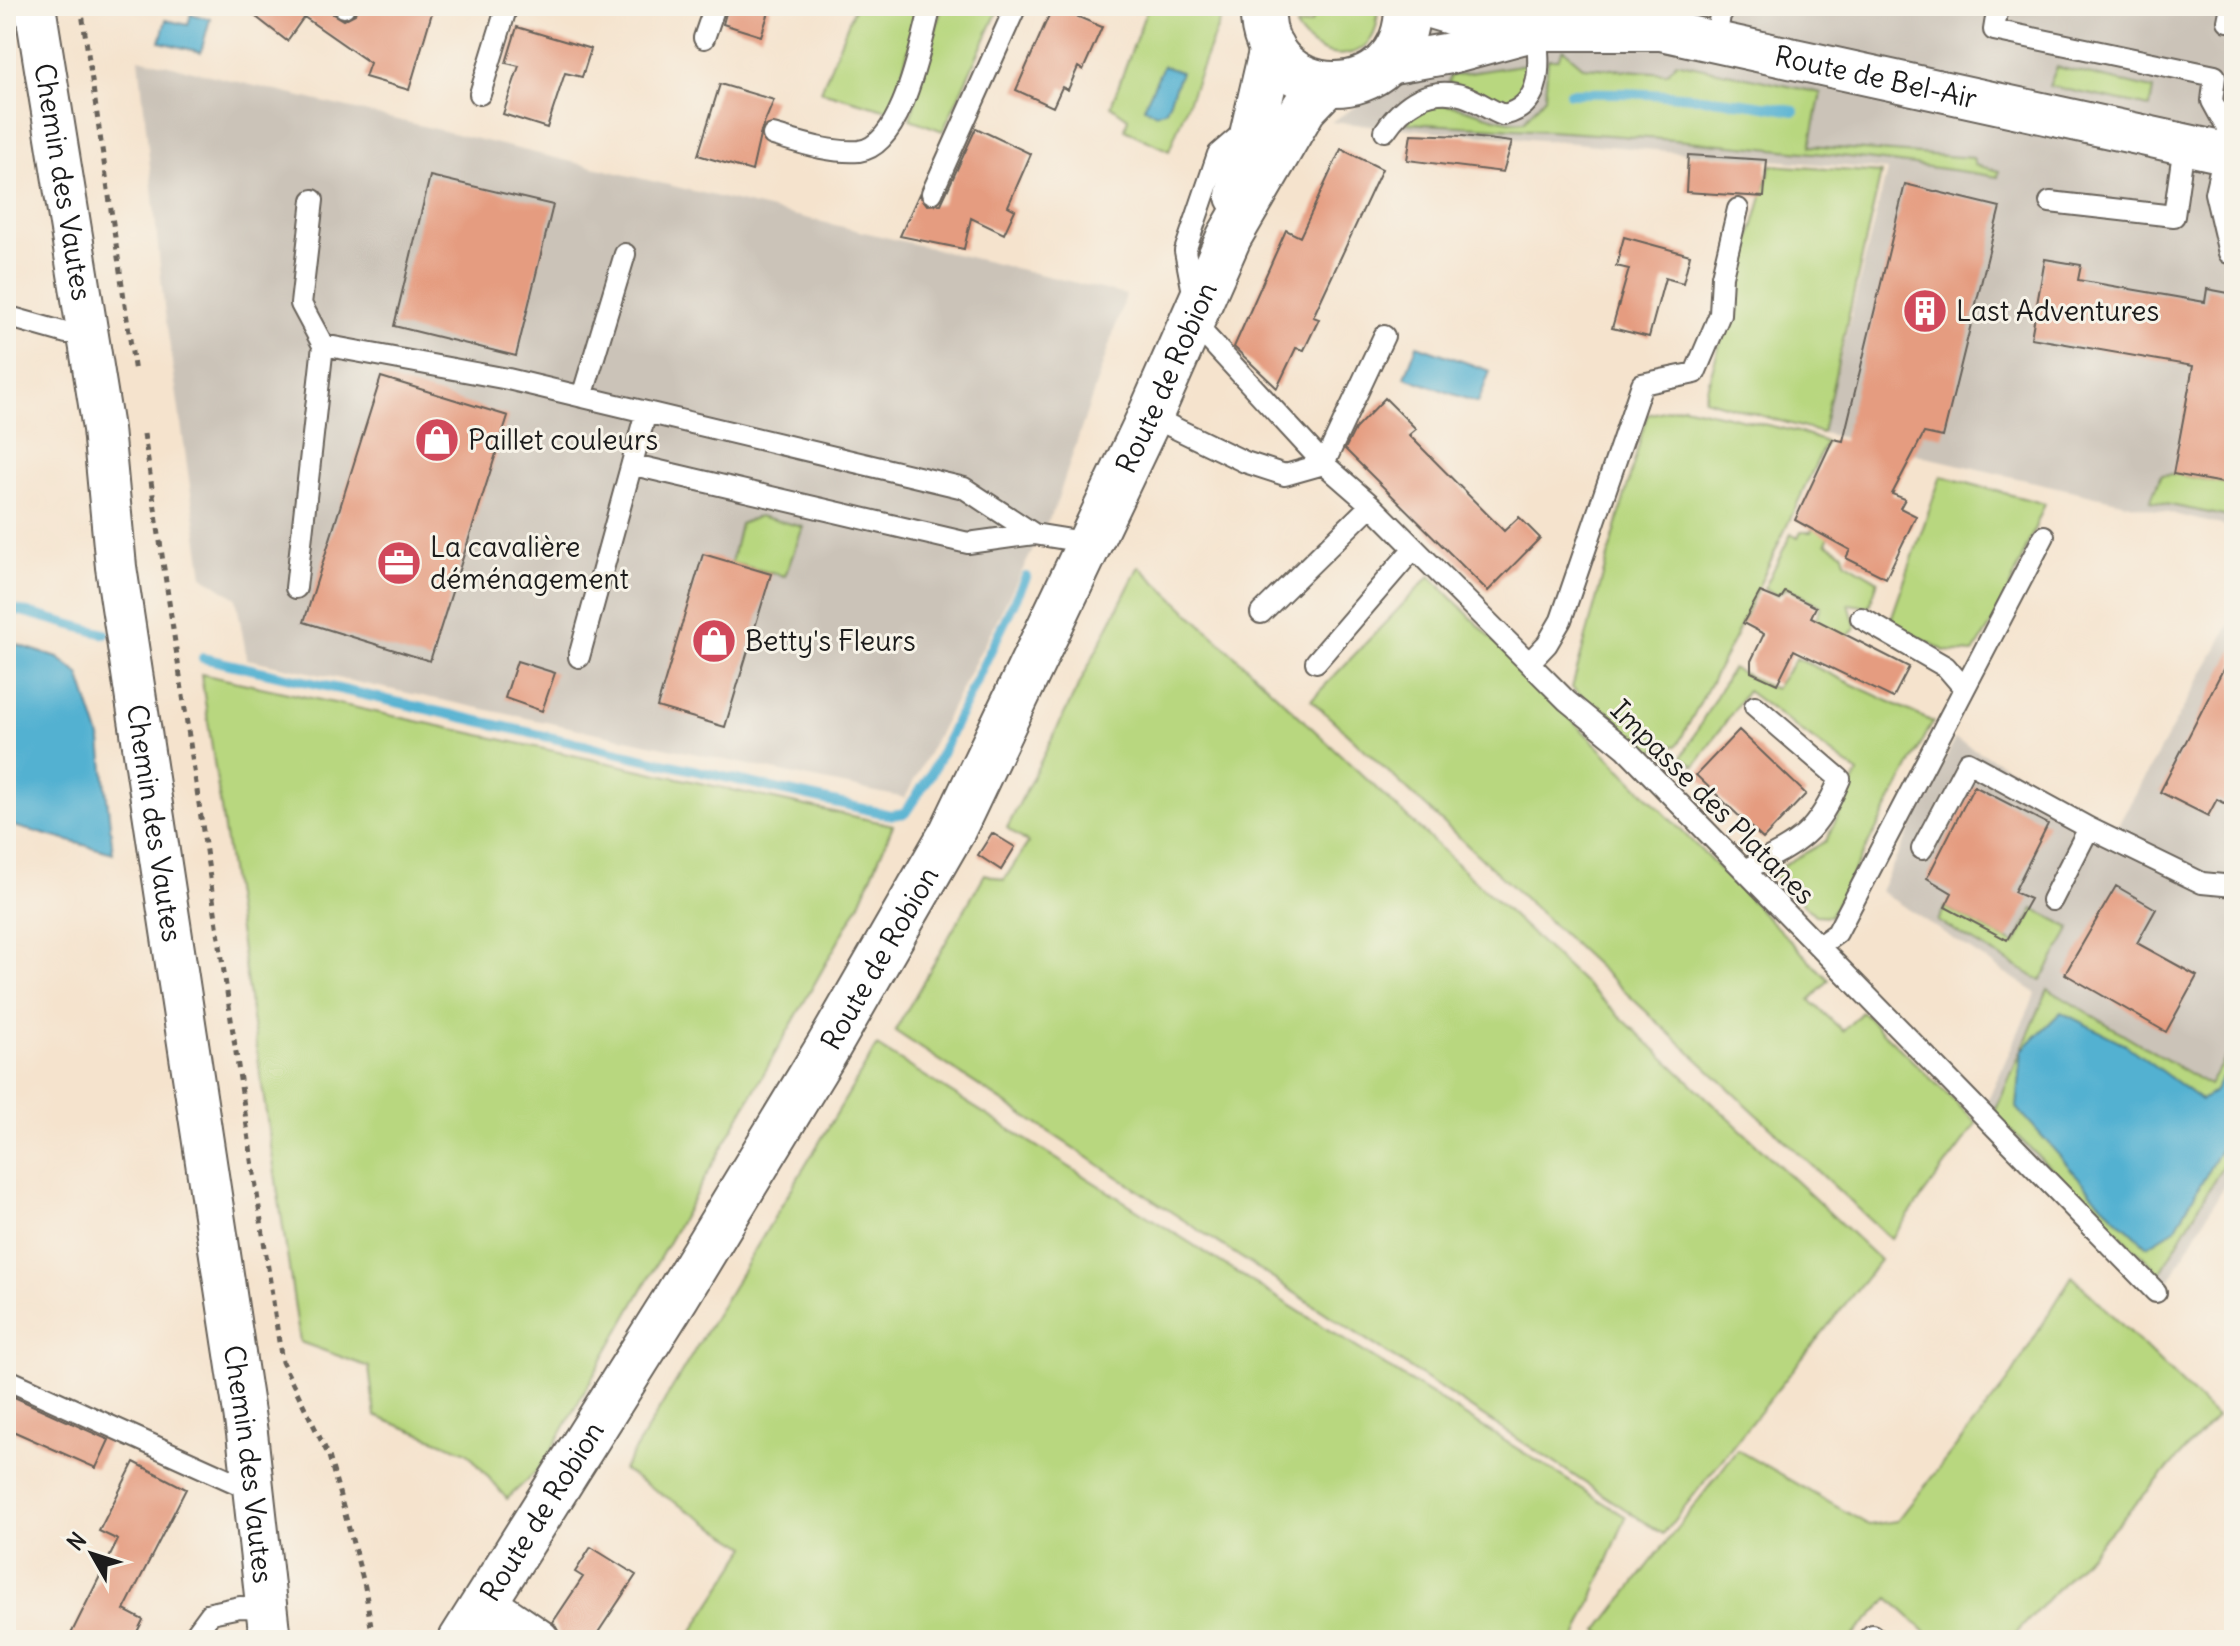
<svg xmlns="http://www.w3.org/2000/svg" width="2240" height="1646" viewBox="0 0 2240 1646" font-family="Delius,sans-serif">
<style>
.industrial{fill:#cbc3b8}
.green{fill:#b8d77f;stroke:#6a7a4e;stroke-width:2}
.water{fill:#52b1d1;stroke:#376676;stroke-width:2}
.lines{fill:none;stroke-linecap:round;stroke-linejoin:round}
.stream{stroke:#52b1d1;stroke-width:10}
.building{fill:#e59c80}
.service-casing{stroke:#68625a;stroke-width:24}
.minor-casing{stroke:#68625a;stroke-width:44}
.secondary-casing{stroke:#68625a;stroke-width:48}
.path{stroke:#68625a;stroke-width:5;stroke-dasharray:6 6;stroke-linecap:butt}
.service{stroke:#fff;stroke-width:20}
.minor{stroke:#fff;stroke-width:40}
.secondary{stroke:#fff;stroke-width:44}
.labels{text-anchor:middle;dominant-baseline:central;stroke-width:6;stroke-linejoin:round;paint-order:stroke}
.street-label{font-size:28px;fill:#1c1c1c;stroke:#f7f3e8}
.poi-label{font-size:28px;fill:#1c1c1c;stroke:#f7f3e8;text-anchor:start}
</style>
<rect width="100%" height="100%" fill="#f7f3e8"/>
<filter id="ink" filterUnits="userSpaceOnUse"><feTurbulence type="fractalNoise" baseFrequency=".0125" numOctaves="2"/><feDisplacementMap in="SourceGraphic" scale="16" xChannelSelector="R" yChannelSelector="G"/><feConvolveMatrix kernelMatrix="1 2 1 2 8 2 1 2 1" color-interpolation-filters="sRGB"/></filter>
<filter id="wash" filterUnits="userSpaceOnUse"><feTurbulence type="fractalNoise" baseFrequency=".006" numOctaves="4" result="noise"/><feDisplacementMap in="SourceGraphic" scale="32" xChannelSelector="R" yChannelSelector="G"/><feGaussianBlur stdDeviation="1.8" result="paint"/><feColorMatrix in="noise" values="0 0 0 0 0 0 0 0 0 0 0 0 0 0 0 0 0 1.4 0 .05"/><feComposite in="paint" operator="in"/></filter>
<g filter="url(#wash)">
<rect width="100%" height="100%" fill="#f5e3cd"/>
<path class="industrial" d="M1423 6H2234V528L1822 433 1887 170 1331 122 1416 69Z
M139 58 1126 295 1055 507 905 798 247 659 236 598 203 576 164 306Z
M2234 617V1169L2163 1291 1980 1117 2036 993 1880 891 1955 739 2118 825Z"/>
<path class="green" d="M855 6H921L891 111 821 91Z
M942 6H1000L943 131 910 119Z
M1148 6 1221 18 1169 151 1125 130 1128 118 1111 106Z
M1318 6H1376C1387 57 1324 74 1296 27L1311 23Z
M1563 49 1584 67 1667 73 1676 62 1821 93 1810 146 1973 158 1975 165 1999 171 1998 177C1803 147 1603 133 1406 123 1435 80 1485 126 1524 121L1545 97 1548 59H1558Z
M1527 64 1522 96 1506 105 1449 82 1450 76Z
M2057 67 2153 89 2150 107 2049 86Z
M1771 165 1881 173 1822 433 1704 399Z
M1683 406 1798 432 1826 442 1735 637 1677 746 1661 745 1649 755 1572 688 1647 415Z
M2173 474 2234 485V518L2150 501 2161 475Z
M1941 476 2045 504 1999 613 1973 653 1945 651 1890 622Z
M1827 493 1844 502 1826 543 1843 553 1845 561 1878 581 1869 607 1849 604 1856 628 1837 646 1811 631 1821 606 1787 588 1777 595 1764 589 1791 534 1798 538 1801 532H1811Z
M759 516 803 527 785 576 731 563 740 524Z
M1139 566 1880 1260 1663 1534 895 1031 985 874 1004 880 1028 843 1007 828Z
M1430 576 1829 980 1810 1000 1843 1031 1862 1012 1977 1123 1891 1239 1311 700Z
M1796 658 1933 722 1830 916 1815 915 1771 872 1826 841 1858 773 1747 691 1695 766 1682 757 1732 668 1775 689Z
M201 674 893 825 860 903 543 1465 507 1499 467 1452 375 1416 369 1367 300 1342Z
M1945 907 2015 944 2034 909 2071 928 2041 981 1938 921Z
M2048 989 2209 1085 2234 1043V1146L2160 1273 1994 1114Z
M877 1046 1626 1517 1575 1640H687L747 1547 623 1470Z
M2072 1276 2216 1417 2010 1640H1934L1889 1598 1849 1640H1614L1598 1631 1737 1450 1869 1525 1897 1521 2008 1381Z"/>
<path class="water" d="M191 14 210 19 201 52 160 42 166 20 188 25Z
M1163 66 1181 72 1166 110 1156 114 1144 107Z
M1417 345 1490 371 1478 403 1405 377Z
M6 641 58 658 79 674 101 741 113 853 6 824Z
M2061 1012 2123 1043 2201 1100 2214 1092 2234 1057V1125L2175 1229 2147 1246 2102 1204 2017 1108 2022 1050Z"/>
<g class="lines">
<path class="stream" d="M1570 93C1647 91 1718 97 1794 111
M6 607 105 634
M203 658 891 815 905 813 930 776 1026 577"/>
</g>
<g id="blocks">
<path class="building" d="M242 6H331L333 14 343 20 355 14 357 6H434L409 90 365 77 370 63 304 17 287 41Z
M728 6H771L761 36 723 24Z
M1053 6 1102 27 1083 70 1078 67 1068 90 1062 87 1053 107 1016 90Z
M517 27 591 49 582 77 565 73 547 128 503 114 519 66 506 63Z
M720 84 774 100 761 131 752 171 698 155Z
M976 128 1031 154 1008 206 1015 210 1004 234 971 218 964 249 900 236 919 194 927 205 941 204Z
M1411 134 1463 136 1512 142 1503 172 1407 160Z
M1341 149 1382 169 1313 317 1319 319 1304 350 1296 348 1277 388 1234 347 1286 230 1300 237Z
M1688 155 1767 160 1764 197 1686 192Z
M430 176 553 205 516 356 394 326Z
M1905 184 2000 207 1943 437 1924 433 1892 494 1905 499 1900 508 1916 516 1886 578 1846 558 1850 550 1795 520 1833 439 1843 441Z
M1624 237 1690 255 1683 283 1665 278 1649 337 1612 328 1629 269 1616 266Z
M2045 259 2081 265 2078 280 2205 302 2207 289 2234 294V485L2173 474 2193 366 2031 338Z
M381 377 508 416 430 661 304 622Z
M1385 398 1416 429 1409 435 1504 531 1519 517 1540 538 1488 591 1345 449 1355 429Z
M703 554 771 574 725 727 657 707Z
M1760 592 1780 600 1785 592 1816 607 1811 617 1909 667 1893 698 1794 650 1777 684 1751 672V661L1764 634 1743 623Z
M2234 648V808L2217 799 2208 816 2160 792Z
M517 661 555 673 542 711 505 698Z
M1739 730 1806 794 1763 839 1696 775Z
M1974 786 2048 824 2014 892 2030 899 2007 940 1945 907 1952 893 1927 878Z
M992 833 1015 847 1001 870 978 855Z
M2116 886 2156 909 2137 943 2197 976 2166 1032 2065 974Z
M12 1396 109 1440 96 1468 6 1428V1411Z
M134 1462 186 1489 124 1610 143 1620 133 1640H68L118 1540 99 1531Z
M591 1547 636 1575 593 1640H563L553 1622 583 1577 575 1572Z"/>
</g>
</g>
<g filter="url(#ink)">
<use href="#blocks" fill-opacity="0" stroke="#68625a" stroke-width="2"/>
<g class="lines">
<g class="service-casing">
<path id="service" d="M1998 6 1994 30 2215 76 2212 101 2229 132
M344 7V6
M2228 21 2231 6
M704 38 715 6
M1716 40 1720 15 1727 6
M480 94 507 6
M1385 131C1403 104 1430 85 1464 96 1477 100 1489 110 1503 115 1544 106 1540 64 1536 30
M773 135C801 143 830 153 859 151 903 146 921 42 931 6
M2225 149 2215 193 2229 253 2234 254
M932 193 1016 6
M313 200 301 304 323 345
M2050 202 2174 216 2184 145
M1194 298 1185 251 1218 154 1246 130
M6 316 66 333H87
M1193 322 1324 464 1371 505 1567 701 1626 749 2156 1292
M582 397 625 254
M1150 416 1245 462 1285 475 1324 464 1384 336
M634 465 968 543 1034 534 1090 543
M296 588 323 345 508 379 964 488 1034 534
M1261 613 1371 505
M1861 618 1946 667 1964 688
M579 657 646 412
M1316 662 1414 548
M1529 663 1547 644 1561 620 1642 384 1695 373 1720 314 1722 276 1738 209
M1922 849 1968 762 2089 828
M1744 870C1799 843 1815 837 1840 779L1755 706
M2052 900 2089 828 2202 883 2234 886
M1819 946 1837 933 2044 536
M6 1379 252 1490
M191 1640 211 1613 240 1607 268 1608
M1867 1640 1872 1635 1877 1640"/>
</g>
<g class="minor-casing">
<g id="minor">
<path id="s1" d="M35 6 103 429 116 567 247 1433 270 1640"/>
<path d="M1423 6 1515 33"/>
<path id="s2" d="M1387 64 1451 53 1536 30H1661L2234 155"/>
<path d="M485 1603 539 1640"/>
</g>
</g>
<g class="secondary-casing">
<g id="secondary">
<path d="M1263 6C1257 107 1408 113 1407 6"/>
<path d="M1238 196 1272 48"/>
<path id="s3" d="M461 1640 677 1296 827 1049 952 832 1150 416 1229 237 1304 108 1326 85"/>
</g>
</g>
<path class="path" d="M81 6 135 373
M144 434 282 1362 329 1456 365 1587 373 1640"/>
<use href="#service" class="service"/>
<use href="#minor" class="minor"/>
<use href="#secondary" class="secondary"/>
</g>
</g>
<defs>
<g id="building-disc" transform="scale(2.3)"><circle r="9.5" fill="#d1495b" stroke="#f7f3e8"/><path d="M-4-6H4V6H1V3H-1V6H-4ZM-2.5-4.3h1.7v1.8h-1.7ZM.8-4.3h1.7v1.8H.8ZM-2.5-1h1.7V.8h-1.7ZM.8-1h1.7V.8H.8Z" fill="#fff"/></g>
<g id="shop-disc" transform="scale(2.3)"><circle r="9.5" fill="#d1495b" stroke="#f7f3e8"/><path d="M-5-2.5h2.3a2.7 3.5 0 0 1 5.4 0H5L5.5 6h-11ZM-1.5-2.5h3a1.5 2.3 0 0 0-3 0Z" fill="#fff"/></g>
<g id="office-disc" transform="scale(2.3)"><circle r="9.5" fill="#d1495b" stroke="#f7f3e8"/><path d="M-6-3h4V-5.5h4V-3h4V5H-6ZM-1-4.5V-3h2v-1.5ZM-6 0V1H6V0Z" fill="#fff"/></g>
</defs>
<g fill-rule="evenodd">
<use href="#building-disc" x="1925" y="311"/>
<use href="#shop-disc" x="437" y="440"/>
<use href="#office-disc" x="399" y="563"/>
<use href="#shop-disc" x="714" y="641"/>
</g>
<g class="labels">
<g class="street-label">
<text stroke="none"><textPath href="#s2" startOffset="498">Route de Bel-Air</textPath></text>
<text stroke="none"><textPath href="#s1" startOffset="178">Chemin des Vautes</textPath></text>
<text stroke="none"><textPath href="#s3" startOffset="1448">Route de Robion</textPath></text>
<text transform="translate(1713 802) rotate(45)">Impasse des Platanes</text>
<text stroke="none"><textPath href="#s1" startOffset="826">Chemin des Vautes</textPath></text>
<text stroke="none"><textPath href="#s3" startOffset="800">Route de Robion</textPath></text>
<text stroke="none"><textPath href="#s1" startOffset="1474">Chemin des Vautes</textPath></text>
<text stroke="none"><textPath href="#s3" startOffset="152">Route de Robion</textPath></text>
</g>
<g class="poi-label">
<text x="1956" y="311">Last Adventures</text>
<text x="468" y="440">Paillet couleurs</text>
<text x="430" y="547">La cavalière<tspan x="430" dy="32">déménagement</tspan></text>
<text x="745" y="641">Betty's Fleurs</text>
</g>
</g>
<rect width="2240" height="1646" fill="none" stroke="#f7f3e8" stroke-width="32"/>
<g transform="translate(92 1554) rotate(309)" stroke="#f7f3e8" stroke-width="6" paint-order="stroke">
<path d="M0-6L14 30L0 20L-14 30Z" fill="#1c1c1c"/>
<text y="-12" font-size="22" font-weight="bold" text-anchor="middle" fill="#1c1c1c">N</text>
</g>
</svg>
